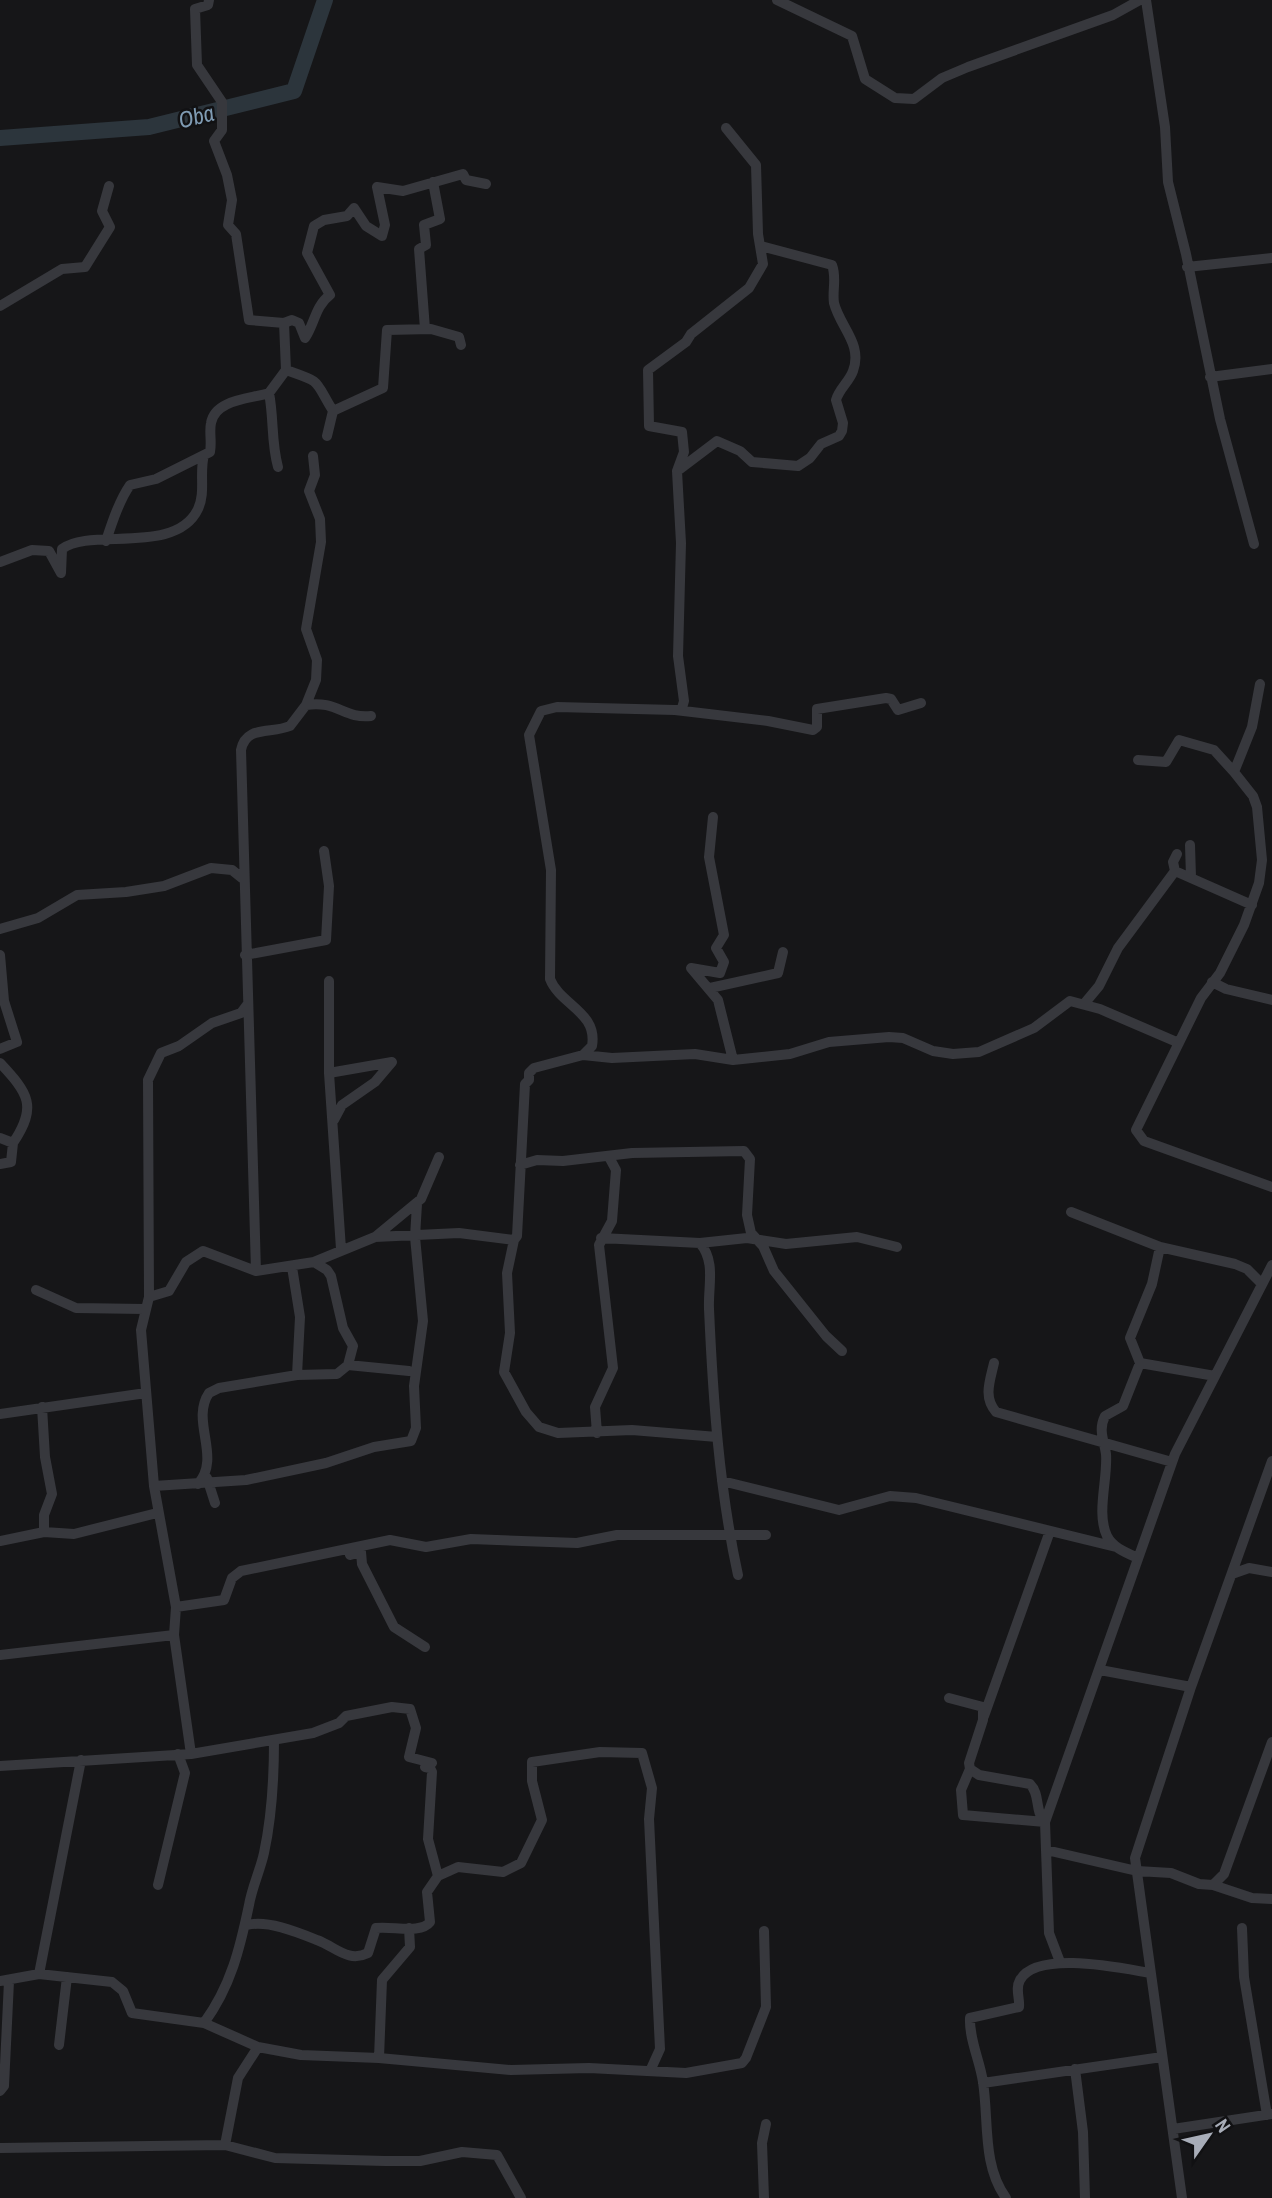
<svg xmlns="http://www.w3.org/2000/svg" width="1272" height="2198" viewBox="0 0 1272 2198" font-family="'Archivo Narrow',sans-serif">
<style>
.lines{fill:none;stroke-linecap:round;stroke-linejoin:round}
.river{stroke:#2c353c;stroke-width:16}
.minor{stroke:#37383d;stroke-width:10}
.labels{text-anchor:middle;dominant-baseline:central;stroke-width:5;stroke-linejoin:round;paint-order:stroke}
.water-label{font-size:23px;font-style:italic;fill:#7f9bb3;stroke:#111113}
</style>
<rect width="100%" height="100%" fill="#161618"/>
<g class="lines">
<path class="river" d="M0 138 149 127 294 91 325 0"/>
<path class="minor" d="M209 0 208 5 195 9 197 65 222 102V130L214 141 227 175 232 200 228 225 236 234 249 320 284 323 292 320 299 323 305 338C315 323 315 306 330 295L307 253 314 226 324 220 347 216 354 208 366 226 382 236 385 225 377 187 403 191 463 174 466 180 486 184
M777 0 852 36 865 79 895 98 914 99 942 78 968 67 1113 15 1140 0
M1146 0 1165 127 1168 182 1186 254 1220 419 1254 544
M1187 267 1272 258
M0 306 62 269 85 267 110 227 102 211 109 186
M425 329 419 249 426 245 424 225 440 219 433 182
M286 370C323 383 313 378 333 411L327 436
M1210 377 1272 369
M333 411 383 388 387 330 431 329 459 337 461 345
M278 467C271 442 274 418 269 393L286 370 284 323
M680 469 717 441 740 451 752 462 798 466 810 458 821 444 839 436 842 431 843 423 836 400C839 389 849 382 853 371 863 344 840 327 834 303 832 290 837 278 832 265L761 246
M106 541C112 523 119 501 130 485L156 479 210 452C212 442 209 432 211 423 215 399 251 399 269 393
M0 562 32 550 49 551 61 573 62 549C90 527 176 556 198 509 206 492 199 473 204 455
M1260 684 1252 727 1234 772 1253 796 1257 807 1262 860 1259 883 1244 925 1220 973 1201 998 1136 1130 1144 1141 1272 1187
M306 705C337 700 344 719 371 716
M675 710 682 708 684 701 678 656 681 543 677 471 684 452 682 432 649 426 648 370 686 342 691 334 749 288 763 264 758 234 756 165 726 128
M1138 760 1166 762 1179 740 1214 750 1234 772
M713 817 709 857 724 935 716 948 724 962 720 973 691 968 718 1000 733 1060
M1190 845 1191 877
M1175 871 1252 905
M0 929 38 918 77 895 126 892 164 886 211 868 232 870 242 878
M0 955 4 1001 17 1042 0 1049
M245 955 326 940 329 886 324 851
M329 981V1073L341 1249
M1212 982 1226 989 1272 1000
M710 988 778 973 783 952
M1084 1004 1099 986 1118 948 1175 871 1173 862 1177 854
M583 1055 592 1046C598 1012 560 1005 550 979L551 870 529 735 541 711 557 707 675 710 768 721 813 730 817 727V709L886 698 891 699 898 710 921 703
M0 1063C28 1093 38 1106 13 1143L0 1138
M329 1073 392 1062 375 1082 342 1105 334 1120
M0 1164 11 1162 13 1143
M520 1165 537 1160 563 1161 632 1153 744 1151 750 1159 747 1215 751 1233 763 1246 774 1271 826 1336 842 1351
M1071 1212 1160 1247 1235 1264 1247 1269 1261 1283
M375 1237 421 1199 439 1157
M601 1238 700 1243 747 1238 786 1244 857 1237 897 1247
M514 1240 507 1273 510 1333 504 1372 526 1412 539 1427 558 1433 632 1430 717 1437
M700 1243C716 1262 708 1285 709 1309 713 1398 719 1488 738 1575
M292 1267 300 1317 297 1375
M256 1271 314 1262 375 1237 459 1233 514 1240 517 1236 525 1084 529 1080V1073L534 1068 583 1055 612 1058 695 1054 733 1060 790 1054 829 1042 889 1037 903 1038 933 1051 953 1054 979 1052 1034 1028 1070 1001 1100 1009 1179 1043
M36 1290 76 1308 144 1309
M149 1297 148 1080 161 1053 179 1046 212 1023 241 1013 247 1005
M994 1363C990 1381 983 1397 996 1412L1172 1462
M1140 1363 1215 1376
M348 1365 409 1371
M42 1407 45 1457 52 1494 44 1515V1532
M0 1414 146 1393
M597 1433 595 1407 613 1368 599 1245 612 1221 616 1170 609 1157
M207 1478 215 1503
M722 1481 839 1510 890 1496 916 1498 1116 1547
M198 1484C222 1457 190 1421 209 1393L219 1388 297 1375 337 1374 348 1365 353 1346 343 1328 331 1276 327 1270 314 1262
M154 1486 246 1480 326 1463 374 1447 411 1441 416 1428 414 1386 423 1321 415 1237 417 1204
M0 1541 44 1532 74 1534 157 1513
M350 1555 361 1552 362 1564 394 1627 425 1647
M1138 1558C1127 1553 1113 1548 1107 1536 1096 1513 1108 1479 1106 1454 1104 1440 1098 1430 1105 1416L1123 1406 1140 1363 1130 1338 1152 1284 1160 1247
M1232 1574 1249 1568 1272 1572
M176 1607 224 1600 232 1578 241 1571 390 1540 426 1547 471 1539 577 1543 617 1535H766
M0 1655 174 1635
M1100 1670 1191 1687
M949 1698 983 1707V1720L969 1763 970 1769 979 1775 1030 1784C1041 1795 1034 1811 1045 1822
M984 1716 1050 1531
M191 1754 313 1733 339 1723 346 1716 392 1707 410 1709 416 1728 409 1757 432 1763 425 1767 430 1768 432 1772 428 1839 438 1876
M0 1766 191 1754 174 1635 176 1607 154 1486 141 1330 149 1297 169 1291 186 1262 203 1251 256 1271 241 750C246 725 271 734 290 726L306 705 316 680 317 660 306 629 321 542 320 519 309 491 315 475 313 456
M970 1769 961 1790 963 1815 1045 1822
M1046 1850 1137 1871 1171 1873 1199 1884 1213 1885 1224 1874 1272 1742
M158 1885 185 1773 178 1754
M1213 1885 1252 1898 1272 1899
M247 1925C268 1920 297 1932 317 1940 336 1947 348 1963 368 1953L376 1928C393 1926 421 1934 430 1922L427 1892 438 1876 458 1867 503 1872 521 1863 542 1820 532 1781V1762L600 1752 642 1753 652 1788 649 1819 660 2049 650 2071
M1242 1928 1244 1977 1267 2115
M1060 1962 1049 1933 1045 1822 1175 1454 1272 1265
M39 1974 81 1760
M0 1981 39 1974 112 1982 123 1991 132 2013 204 2023 258 2047 301 2055 379 2058 511 2070 589 2068 686 2073 742 2063 746 2058 766 2007 764 1931
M204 2023C231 1986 240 1948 249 1905 252 1887 260 1871 264 1853 272 1816 274 1779 274 1741
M59 2045 67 1977
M379 2058 382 1980 410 1947 409 1928
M1075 2069 1083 2132 1085 2198
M983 2083 1162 2057
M0 2091 4 2086 9 1981
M1173 2129 1272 2114
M225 2145 238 2078 258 2047
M0 2148 225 2145 275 2158 385 2161H420L462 2152 497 2155 521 2198
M764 2198 762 2143 766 2124
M1006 2198C982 2165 989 2121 983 2082 980 2061 969 2039 970 2018L1019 2007C1020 1998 1015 1989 1020 1980 1037 1950 1120 1968 1150 1973
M1182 2198 1135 1858 1191 1687 1272 1461"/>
</g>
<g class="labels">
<g class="water-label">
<text transform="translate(196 116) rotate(-14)">Oba</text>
</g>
</g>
<g transform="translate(1209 2135) rotate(56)" stroke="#111113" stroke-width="5" paint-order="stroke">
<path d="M0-5L12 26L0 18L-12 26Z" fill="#a8adb8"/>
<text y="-10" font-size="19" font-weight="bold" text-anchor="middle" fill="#a8adb8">N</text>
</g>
</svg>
